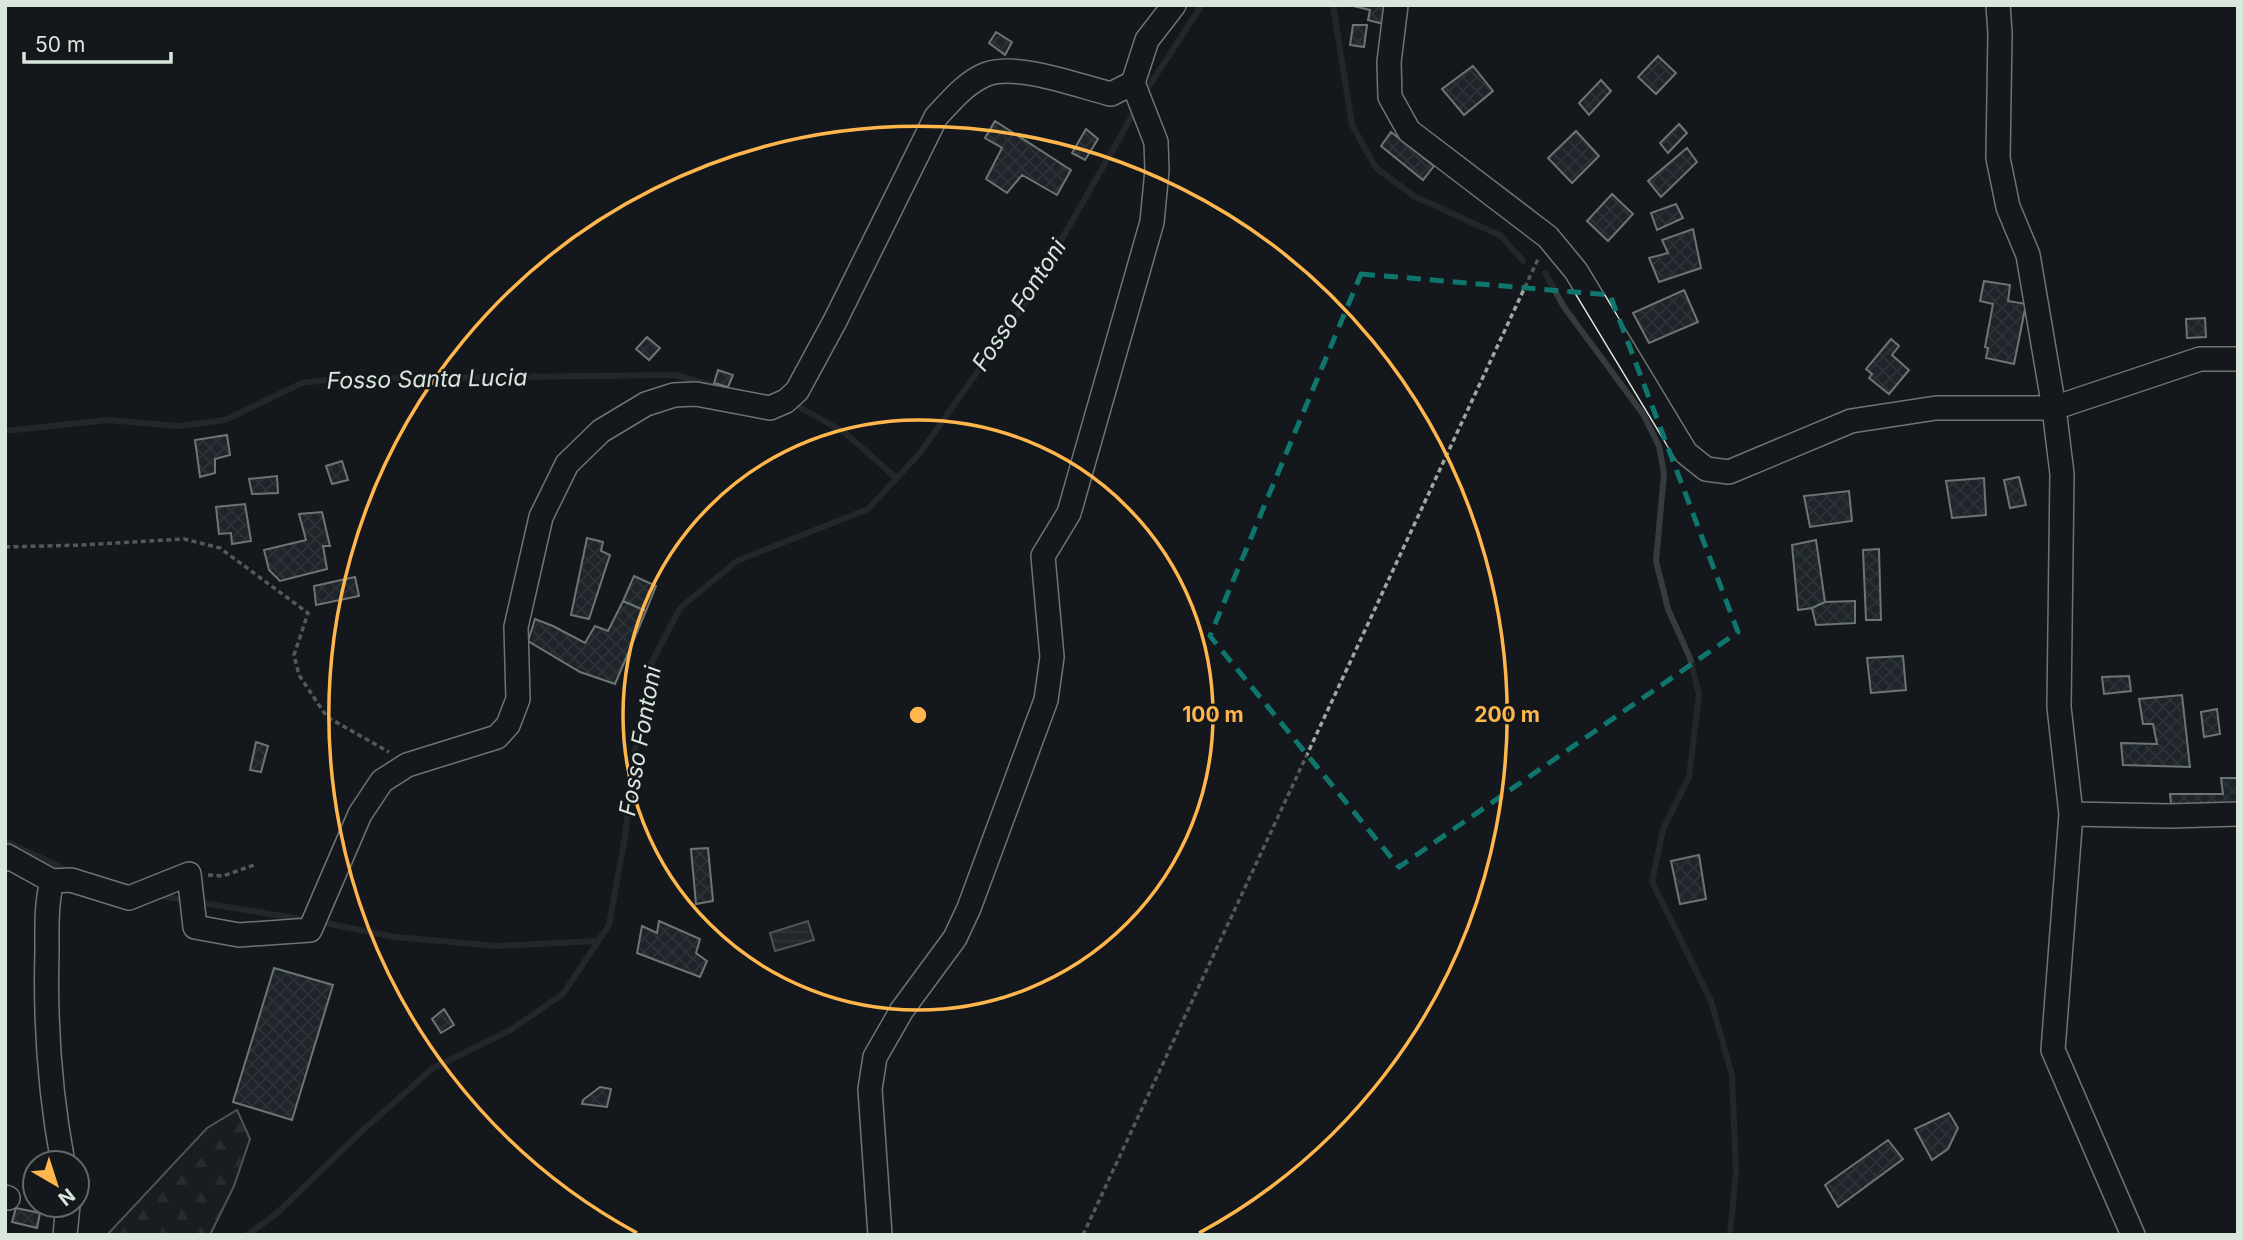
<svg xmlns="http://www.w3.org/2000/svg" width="2243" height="1240" viewBox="0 0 2243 1240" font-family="Inter,sans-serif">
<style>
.forest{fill:url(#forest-firs);stroke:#939e99;stroke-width:2}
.water{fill:url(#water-rules);stroke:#939e99;stroke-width:2}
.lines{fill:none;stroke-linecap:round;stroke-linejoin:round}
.stream{stroke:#363b3e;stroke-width:6}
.building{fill:url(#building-cross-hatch);stroke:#d8e6dc;stroke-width:2}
.minor-casing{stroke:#d8e6dc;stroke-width:26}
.path{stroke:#9da8a2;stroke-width:3.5;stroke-dasharray:5 3.5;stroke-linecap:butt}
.minor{stroke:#14181c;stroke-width:23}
.marked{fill:none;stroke:#0f766e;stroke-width:5;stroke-dasharray:14 9;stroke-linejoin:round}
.ring{fill:none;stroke:#ffb74d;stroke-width:3.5}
.labels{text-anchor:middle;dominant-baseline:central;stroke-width:5;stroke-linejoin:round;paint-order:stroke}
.water-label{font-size:23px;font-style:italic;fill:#d8e6dc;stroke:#14181c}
.centre{fill:#ffb74d;stroke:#14181c;stroke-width:3.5}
.ring-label{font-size:21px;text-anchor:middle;font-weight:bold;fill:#ffb74d;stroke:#14181c;stroke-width:5;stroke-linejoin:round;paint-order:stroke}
</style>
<defs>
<pattern id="forest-firs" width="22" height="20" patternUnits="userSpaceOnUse" patternTransform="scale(1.75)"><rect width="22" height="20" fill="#202428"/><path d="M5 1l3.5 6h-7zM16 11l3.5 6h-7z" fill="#404447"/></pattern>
<pattern id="water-rules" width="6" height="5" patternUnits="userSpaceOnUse" patternTransform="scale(1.75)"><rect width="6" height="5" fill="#363b3e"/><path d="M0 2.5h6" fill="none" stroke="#525759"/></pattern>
<pattern id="building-cross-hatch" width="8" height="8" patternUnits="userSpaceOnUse" patternTransform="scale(1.75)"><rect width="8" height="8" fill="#2c363c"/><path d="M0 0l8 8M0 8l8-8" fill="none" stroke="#4a5358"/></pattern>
</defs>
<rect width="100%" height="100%" fill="#14181c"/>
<path class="forest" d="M237 1110 250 1139 234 1186 210 1235H107L207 1128Z"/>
<path class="water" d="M808 921 814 940 775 951 770 933Z"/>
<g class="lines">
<path class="stream" d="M1333 5 1352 125 1376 168 1414 196 1501 236 1523 261
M1149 86 1202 5
M1545 273 1564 307 1643 414 1659 446 1664 474 1656 561 1668 609 1690 658 1699 695 1689 777 1663 829 1652 882 1711 1001 1732 1075 1736 1172 1730 1235
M801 408 844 432 896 478
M5 431 108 420 178 426 225 420 302 383 337 379 675 375 726 389
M5 841 70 872
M155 895 306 920
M320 922 395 937 497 946 598 941
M247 1235 276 1214 364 1129 433 1068 509 1031 563 994 609 925 625 837 635 751 651 664 680 608 737 561 868 509 920 453 1023 307 1136 109"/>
</g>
<path class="building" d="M1349 5H1390L1387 25 1368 20 1370 10Z
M1353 25H1367L1364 47 1350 45Z
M996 32 1012 42 1005 55 989 43Z
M1658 56 1676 73 1656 94 1638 77Z
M1473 66 1493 91 1464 115 1442 89Z
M1601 80 1611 91 1589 115 1579 103Z
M995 121 1071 170 1057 195 1022 175 1007 193 986 179 1002 148 985 138Z
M1679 124 1687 133 1668 153 1660 143Z
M1086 129 1098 139 1085 160 1072 153Z
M1576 131 1599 156 1572 183 1548 158Z
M1391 132 1434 166 1423 180 1381 146Z
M1687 148 1697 162 1661 197 1648 181Z
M1612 194 1633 214 1608 241 1587 221Z
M1676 204 1683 218 1657 230 1651 213Z
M1693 229 1701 268 1659 282 1649 258 1668 253 1662 240Z
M1984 281 2010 285 2008 301 2026 304 2014 364 1986 358 1988 348 1985 347 1993 304 1980 301Z
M1684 290 1698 322 1649 343 1633 313Z
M2205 318 2206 337 2187 338 2186 319Z
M647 337 660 348 649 360 636 349Z
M1891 339 1899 346 1892 355 1909 370 1889 394 1869 378 1872 374 1866 369Z
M718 370 733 375 728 387 714 383Z
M227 435 230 455 215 459V473L200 477 195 440Z
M342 461 348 480 332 484 326 466Z
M277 476 278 493 252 494 249 479Z
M2019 477 2026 505 2010 508 2004 480Z
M1984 478 1986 515 1952 518 1946 481Z
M1849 491 1852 521 1810 527 1804 496Z
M245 504 251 541 232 544 231 533 219 534 216 507Z
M322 512 330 546H323L327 569 280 581 269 570 264 550 306 540 299 514Z
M587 538 603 542 601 551 610 555 589 619 571 615Z
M1816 540 1825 602 1812 608 1798 610 1792 545Z
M1879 549 1881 620H1866L1863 550Z
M634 576 656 586 646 611 623 601Z
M355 577 359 596 316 605 314 586Z
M623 601 646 611 615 684 580 672 528 641 535 619 553 626 585 643 595 626 608 631Z
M1855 601V623L1816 625 1812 608 1825 602Z
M1903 656 1906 690 1871 693 1867 658Z
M2129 676 2131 691 2104 694 2102 677Z
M2182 695 2190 767 2123 765 2121 743 2157 744 2153 724H2143L2139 699Z
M2217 709 2220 734 2204 737 2201 712Z
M256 742 268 746 261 772 250 770Z
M2221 778H2238L2237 810 2172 813 2170 794H2223Z
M708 848 713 901 696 904 691 849Z
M1699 855 1706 899 1680 904 1671 861Z
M659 921 700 939 696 953 707 961 700 977 637 953 642 926 657 933Z
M274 968 333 985 292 1120 233 1102Z
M444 1009 454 1025 441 1033 432 1019Z
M600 1087 611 1089 607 1107 582 1104 583 1100Z
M1949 1113 1958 1128 1948 1149 1932 1160 1915 1129Z
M1888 1140 1903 1159 1838 1207 1825 1185Z
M16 1208 40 1213 37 1228 12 1222Z"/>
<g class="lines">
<g class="minor-casing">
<path id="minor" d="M1396 5 1389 62 1390 97 1409 131 1548 237 1576 271 1686 453 1706 469 1729 472 1851 421 1936 408H2054L2200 359H2238
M1998 5 2000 33 1998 158 2008 207 2028 255 2054 408 2062 474 2059 707 2071 814 2053 1050 2133 1235
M2071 814 2170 816 2238 814
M5 859 7 856 52 881 71 880 129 898 189 874 195 927 239 935 310 930 360 814 382 781 407 765 497 737 508 725 518 699 516 627 541 517 567 464 601 431 646 404 674 395 696 394 770 408 786 401 797 391 835 321 936 117C951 101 966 82 987 74 1018 63 1078 86 1111 94L1133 83
M52 881C46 904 47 928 47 952 45 1022 50 1094 63 1163
M5 1197 8 1198
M65 1235 68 1205
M880 1235 870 1089 875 1057 902 1010 955 938 969 908 1046 700 1052 657 1043 556 1069 513 1152 222 1157 170 1156 142 1133 83 1147 40 1174 5"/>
</g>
<path class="path" d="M5 547 83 545 184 539 220 548 308 613 294 655 299 675 327 717 389 752
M208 875 223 876 254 865
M1083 1235 1539 257"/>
<use href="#minor" class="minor"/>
</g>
<path d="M0 0H2243V1240H0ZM1361 274 1610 295 1738 632 1399 867 1210 636Z" fill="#14181c" fill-opacity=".55" fill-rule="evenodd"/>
<path class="marked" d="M1361 274 1610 295 1738 632 1399 867 1210 636Z"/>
<g class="ring">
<circle cx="918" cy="715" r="295"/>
<path d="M637 1233A589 589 0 1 1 1199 1233"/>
</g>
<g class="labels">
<g class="water-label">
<text transform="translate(1019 305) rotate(-57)">Fosso Fontoni</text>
<text transform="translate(427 379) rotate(-1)">Fosso Santa Lucia</text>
<text transform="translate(640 741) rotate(-80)">Fosso Fontoni</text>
</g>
</g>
<circle cx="918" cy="715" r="10" class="centre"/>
<g class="ring-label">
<text x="1213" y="722">100 m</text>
<text x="1507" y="722">200 m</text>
</g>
<rect width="2243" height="1240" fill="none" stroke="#d8e6dc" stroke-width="14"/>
<g transform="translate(56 1184) rotate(141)"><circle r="33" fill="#14181c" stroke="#626a69" stroke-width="2"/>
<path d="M0-5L12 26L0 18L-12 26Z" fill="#ffb74d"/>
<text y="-10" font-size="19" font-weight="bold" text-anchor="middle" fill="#d8e6dc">N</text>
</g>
<path d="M24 52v10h147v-10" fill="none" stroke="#d8e6dc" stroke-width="3.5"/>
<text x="35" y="52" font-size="21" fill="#d8e6dc" stroke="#14181c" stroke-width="5" paint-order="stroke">50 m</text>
</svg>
